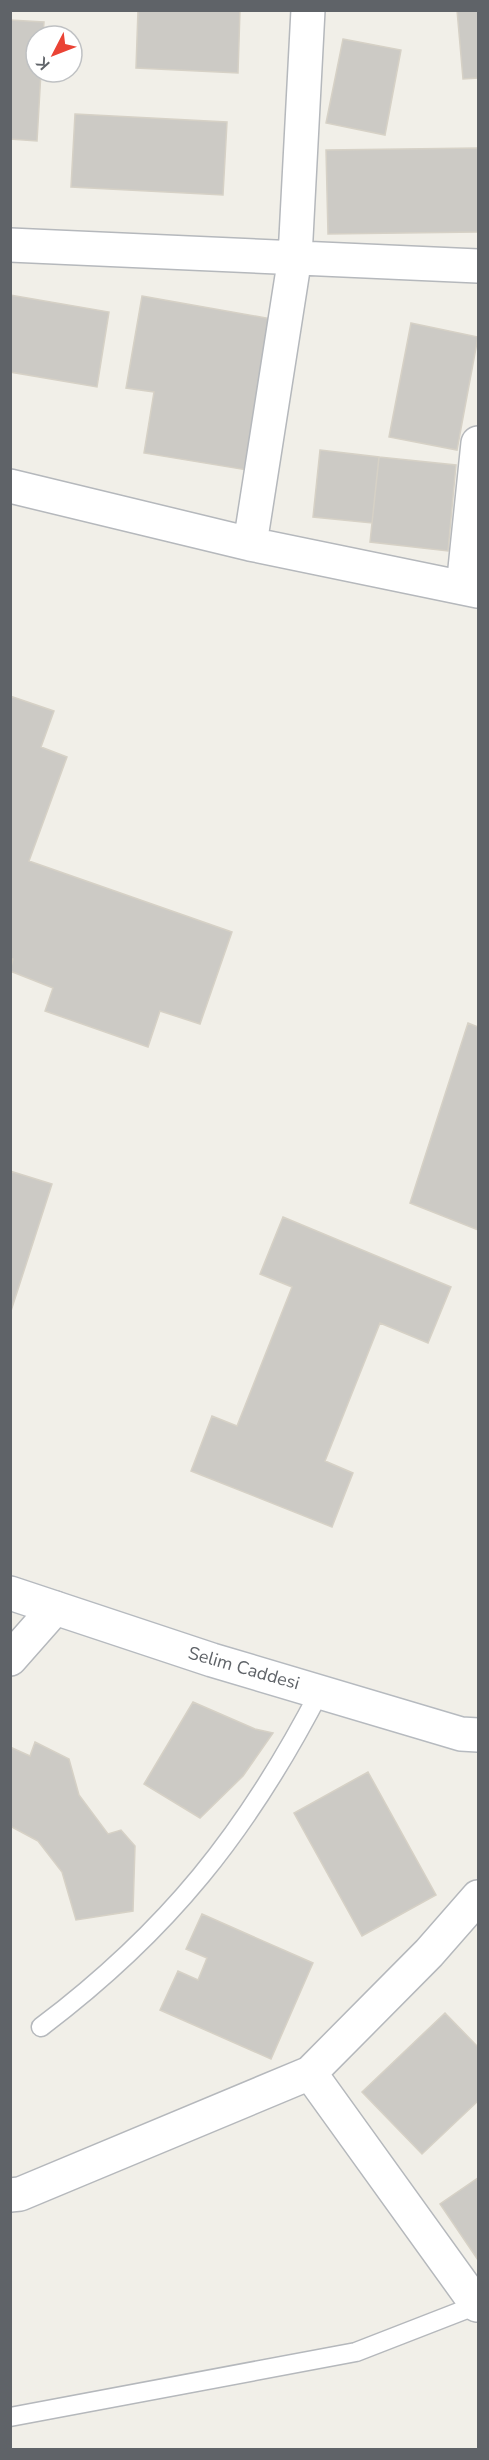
<svg xmlns="http://www.w3.org/2000/svg" width="489" height="2460" viewBox="0 0 489 2460" font-family="'Nunito Sans',sans-serif">
<style>
.building{fill:#cccac5;stroke:#d6d1c6;stroke-width:1.5}
.lines{fill:none;stroke-linecap:round;stroke-linejoin:round}
.lane-casing{stroke:#b5b8bc;stroke-width:21}
.street-casing{stroke:#b5b8bc;stroke-width:36}
.secondary-casing{stroke:#b6babf;stroke-width:36}
.lane{stroke:#fff;stroke-width:18}
.street{stroke:#fff;stroke-width:33}
.secondary{stroke:#fff;stroke-width:33}
.labels{text-anchor:middle;dominant-baseline:central;stroke-width:4.5;stroke-linejoin:round;paint-order:stroke}
.street-label{font-size:18px;fill:#5f6368;stroke:#fff}
</style>
<rect width="100%" height="100%" fill="#f1efe8"/>
<path class="building" d="M138 10H240L238 73 136 68Z
M457 10H478V78L463 79Z
M10 20 44 22 43 36H36V72H41L37 141 10 139Z
M343 39 401 50 385 135 326 123Z
M75 114 227 122 223 195 71 187Z
M478 148V232L328 234 326 150Z
M10 295 109 312 97 387 10 372Z
M142 296 272 319 247 470 144 453 154 392 126 388Z
M411 323 478 337 457 450 389 437Z
M320 450 379 457 372 523 313 517Z
M379 457 456 465 448 551 370 542Z
M10 696 54 711 41 747 67 757 29 861 232 932 200 1024 160 1011 148 1047 45 1011 53 988 10 971 13 959 10 958Z
M468 1023 478 1027V1230L410 1203Z
M10 1171 52 1184 10 1314Z
M283 1217 451 1287 428 1343 380 1323 325 1461 353 1473 332 1527 191 1471 212 1416 237 1426 292 1287 260 1274Z
M193 1702 255 1729 273 1733 243 1776 200 1818 144 1784Z
M35 1742 69 1759 79 1795 108 1834 121 1830 135 1846 133 1911 76 1920 62 1872 38 1841 10 1826V1747L30 1756Z
M368 1772 436 1895 362 1936 294 1813Z
M202 1914 313 1963 271 2059 160 2010 178 1971 198 1980 207 1958 186 1949Z
M445 2013 478 2047V2101L422 2154 362 2092Z
M478 2178V2260L440 2204Z"/>
<g class="lines">
<g class="lane-casing">
<path id="lane" d="M41 2027C168 1931 247 1832 320 1691
M10 2417 356 2352 477 2305"/>
</g>
<g class="street-casing">
<path id="street" d="M10 245 478 266
M10 486 250 544 478 591
M250 544 295 257 308 10
M463 588 478 443
M10 1659 55 1608
M310 2073 477 2305 478 2303
M10 2195 20 2194 310 2073 429 1953 478 1897"/>
</g>
<g class="secondary-casing">
<path id="secondary" d="M10 1593 212 1660 461 1734 478 1735"/>
</g>
<use href="#lane" class="lane"/>
<use href="#street" class="street"/>
<use href="#secondary" class="secondary"/>
</g>
<g class="labels">
<g class="street-label">
<text transform="translate(244 1668) rotate(16)">Selim Caddesi</text>
</g>
</g>
<rect width="489" height="2460" fill="none" stroke="#5f6368" stroke-width="24"/>
<g transform="translate(54 54) rotate(228)"><circle r="28" fill="#ffffff" stroke="#bfc1c3" stroke-width="1.5"/>
<path d="M0-4.5L10 22L0 15L-10 22Z" fill="#ea4335"/>
<text y="-9" font-size="16" font-weight="bold" text-anchor="middle" fill="#5f6368">K</text>
</g>
</svg>
